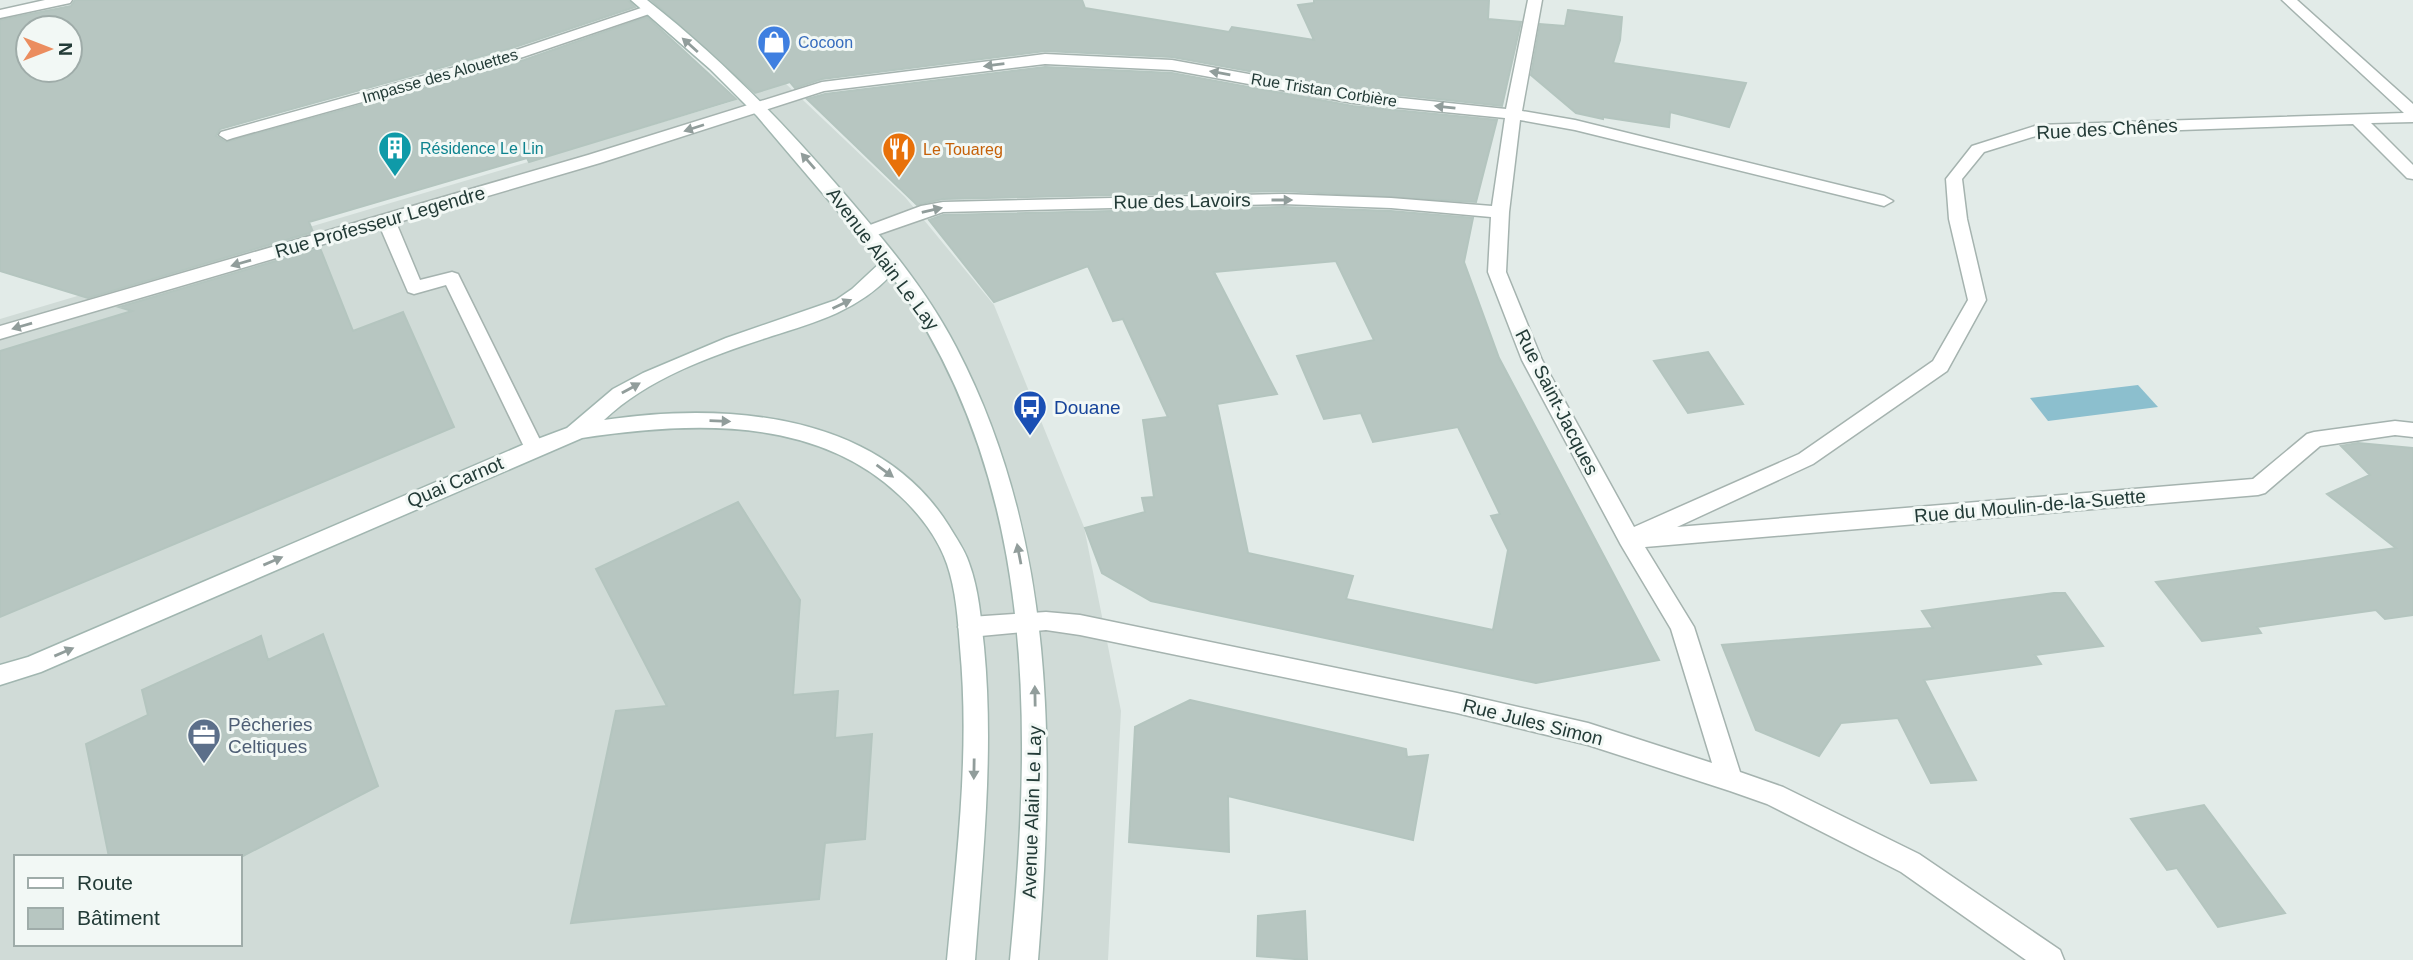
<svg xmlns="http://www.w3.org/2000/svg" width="2413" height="960" viewBox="0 0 2413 960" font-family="Arial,sans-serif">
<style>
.built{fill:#d0dbd7;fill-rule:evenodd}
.water{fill:#8cbfce}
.building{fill:#b7c6c1;stroke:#b4c5bf;stroke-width:2;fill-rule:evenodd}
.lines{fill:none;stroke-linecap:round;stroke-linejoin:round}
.lane-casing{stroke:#a5b3af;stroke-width:3}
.street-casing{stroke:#a5b3af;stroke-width:3}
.secondary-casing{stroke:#a1b6b0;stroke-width:3}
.lane{fill:#fff;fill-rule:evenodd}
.street{fill:#fff;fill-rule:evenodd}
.secondary{fill:#fff;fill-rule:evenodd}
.oneway{fill:#919d9b}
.labels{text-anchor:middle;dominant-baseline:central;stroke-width:6;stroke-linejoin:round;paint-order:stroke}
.far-shop-label{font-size:16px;fill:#366cbe;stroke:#f2f8f5;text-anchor:start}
.far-street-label{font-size:16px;fill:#233b37;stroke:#f2f8f5}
.far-culture-label{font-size:16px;fill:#0d838f;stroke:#f2f8f5;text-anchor:start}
.far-food-label{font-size:16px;fill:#c56008;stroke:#f2f8f5;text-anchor:start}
.street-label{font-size:19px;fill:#233b37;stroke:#f2f8f5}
.transit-label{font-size:19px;fill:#164399;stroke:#f2f8f5;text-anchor:start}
.service-label{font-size:19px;fill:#4e5e75;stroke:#f2f8f5;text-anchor:start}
</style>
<rect width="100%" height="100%" fill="#e2ebe8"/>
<path class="built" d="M785 83 905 197 994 305 1084 527 1121 711 1108 960H0V319L727 103ZM16 857H240V944H16Z"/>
<path class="water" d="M2138 385 2158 407 2048 421 2030 398Z"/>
<path class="building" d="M75 0H628L635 7 512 48 220 129 216 136 226 142 524 60 647 17 736 99 529 162 527 158 309 222 313 232 88 298 0 271V20L71 6ZM28 28H70V70H28Z
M651 0H1082L1085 8 1229 32 1232 27 1314 40 1298 5 1314 3V0H1489L1488 19 1521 22 1502 106 1353 90 1172 57 1045 51 822 79 795 88 790 82 755 93Z
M1568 10 1622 17 1620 40 1613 63 1746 83 1729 127 1670 112 1669 127 1603 117V119L1576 113 1531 75 1540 24 1565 26Z
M1045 67 1172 73 1353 106 1497 120 1476 202 1283 191 943 199 917 205 807 99 825 94Z
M1283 207 1391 211 1473 218 1464 262 1499 358 1659 660 1536 683 1151 601 1102 573 1085 528 1145 512 1142 498 1154 497 1143 420 1168 417 1123 319 1113 321 1088 266 994 302 929 220 943 215ZM1336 261 1374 340 1297 356 1324 419 1361 413 1373 442 1458 427 1500 514 1491 516 1508 550 1493 630 1346 599 1353 576 1248 553 1217 404 1277 394 1214 272Z
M320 248 353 331 403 312 454 427 0 617V351L132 311 119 307Z
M1708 352 1743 404 1688 413 1654 361Z
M2358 443 2413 448V615L2385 619 2376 610 2257 627 2261 633 2202 641 2156 582 2396 548 2327 494 2370 475 2341 446Z
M738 502 800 600 793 695 838 691 835 738 872 734 865 839 825 843 819 899 571 923 616 711 667 706 596 569Z
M2054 593H2065L2103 646 2035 655 2041 664 1924 680 1976 780 1931 783 1898 718 1841 723 1819 756 1756 730 1722 645 1933 628 1922 611Z
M323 634 378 786 241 857H109L86 744 148 715 142 690 261 636 268 660Z
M1190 700 1406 749 1407 757 1428 755 1413 840 1228 796 1229 852 1129 842 1135 727Z
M2204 805 2285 913 2218 927 2177 868 2167 870 2131 819Z
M1305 911 1307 960 1257 956 1258 916Z"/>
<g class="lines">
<g class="lane-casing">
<path id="lane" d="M386 215 395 220 420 280 452 272 458 274 544 448 541 453 534 456 527 453 446 285 414 294 408 292 377 220Z"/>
</g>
<g class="street-casing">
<path id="street" d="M45 0H72L70 3 0 18V10Z
M1528 0H1542L1522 111 1575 120 1884 196 1893 201 1884 206 1575 130 1520 120 1509 212 1506 272 1542 360 1634 527 1799 454 1933 361 1968 300 1949 219 1946 179 1972 146 2038 125 2404 113 2282 0H2297L2413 104V122L2371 123 2413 165V179L2407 178 2353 124 2039 135 1984 152 1962 179 1967 219 1986 300 1947 371 1813 464 1677 527 2253 479 2307 434 2314 432 2395 421 2413 423V437L2395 435 2320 446 2265 493 2258 495 1645 547 1694 627 1740 772 1783 787 1919 854 2060 950 2064 960H2026L1901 872 1767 804 1730 791 1588 745 1457 713 1080 635 1046 630 970 637 962 634 958 627 962 620 970 617 1046 612 1080 615 1457 693 1588 723 1712 763 1671 629 1621 545 1522 360 1488 272 1491 217 1391 208 1283 204 943 212 868 238 859 232 862 228 921 206 943 202 1283 194 1391 198 1492 206 1505 118 1353 103 1172 70 1045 64 824 91 600 163 0 339V326L588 155 822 82 1045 54 1172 60 1353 93 1506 109Z
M650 5 657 9 655 12 523 57 233 138 227 140 219 135 221 132 513 51Z"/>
</g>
<g class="secondary-casing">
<path id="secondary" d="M631 0H647C717 55 778 117 836 184 880 235 925 287 956 347 1056 538 1055 751 1038 960H1010C1033 723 1037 477 891 275 858 310 817 322 772 336 714 355 649 377 604 420 725 402 878 412 949 526 956 538 965 550 969 563 979 590 981 620 984 647 994 751 983 856 975 960H947C957 856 970 752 960 647 958 620 956 590 947 564 938 538 919 513 899 495 815 415 689 422 582 438L41 672 0 685V665L28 657 527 443 567 428 613 389 643 373 726 338 836 300 852 289 881 262 757 116 710 69Z"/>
</g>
<use href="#lane" class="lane"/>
<use href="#street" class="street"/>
<use href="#secondary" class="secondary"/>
</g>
<defs><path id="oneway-solid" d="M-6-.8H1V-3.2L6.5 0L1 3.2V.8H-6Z" transform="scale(1.75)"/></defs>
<g class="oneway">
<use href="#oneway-solid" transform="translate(690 45) rotate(-138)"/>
<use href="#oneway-solid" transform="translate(994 65) rotate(173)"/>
<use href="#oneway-solid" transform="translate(1220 73) rotate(-170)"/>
<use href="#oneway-solid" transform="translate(1445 107) rotate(-174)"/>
<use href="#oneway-solid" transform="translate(694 128) rotate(162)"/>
<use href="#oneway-solid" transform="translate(808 161) rotate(-131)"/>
<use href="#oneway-solid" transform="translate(1282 200)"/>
<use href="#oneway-solid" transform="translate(932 210) rotate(-13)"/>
<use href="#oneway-solid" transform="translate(241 263) rotate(164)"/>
<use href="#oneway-solid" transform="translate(842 304) rotate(-25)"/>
<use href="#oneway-solid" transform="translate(22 326) rotate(164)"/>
<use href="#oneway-solid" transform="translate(631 388) rotate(-29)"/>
<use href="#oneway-solid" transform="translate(720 421) rotate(2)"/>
<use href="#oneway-solid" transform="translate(885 471) rotate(36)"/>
<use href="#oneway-solid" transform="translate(1019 554) rotate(-101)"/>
<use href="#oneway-solid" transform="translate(273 561) rotate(-23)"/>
<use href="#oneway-solid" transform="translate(64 652) rotate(-23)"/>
<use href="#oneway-solid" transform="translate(1035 696) rotate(-91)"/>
<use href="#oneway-solid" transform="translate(974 769) rotate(91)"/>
</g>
<defs>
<g id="shop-pin" transform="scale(1.75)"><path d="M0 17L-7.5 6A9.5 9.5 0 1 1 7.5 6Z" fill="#3f7fe0" stroke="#f2f8f5"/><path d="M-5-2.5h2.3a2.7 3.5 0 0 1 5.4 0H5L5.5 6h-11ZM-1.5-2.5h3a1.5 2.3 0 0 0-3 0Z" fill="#fff"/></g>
<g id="building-pin" transform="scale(1.75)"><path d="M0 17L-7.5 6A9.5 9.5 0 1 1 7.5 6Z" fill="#0f9aa8" stroke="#f2f8f5"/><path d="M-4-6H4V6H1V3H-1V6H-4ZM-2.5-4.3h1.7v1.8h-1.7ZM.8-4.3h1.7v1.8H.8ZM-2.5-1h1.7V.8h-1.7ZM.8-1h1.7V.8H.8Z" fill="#fff"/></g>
<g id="restaurant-pin" transform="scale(1.75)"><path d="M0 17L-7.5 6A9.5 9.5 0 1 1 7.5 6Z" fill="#e8710a" stroke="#f2f8f5"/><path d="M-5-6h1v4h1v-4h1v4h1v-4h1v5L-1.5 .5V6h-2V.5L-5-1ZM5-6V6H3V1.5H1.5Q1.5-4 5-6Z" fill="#fff"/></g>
<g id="bus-pin" transform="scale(1.75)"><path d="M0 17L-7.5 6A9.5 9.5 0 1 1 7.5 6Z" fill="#1a4fb4" stroke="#f2f8f5"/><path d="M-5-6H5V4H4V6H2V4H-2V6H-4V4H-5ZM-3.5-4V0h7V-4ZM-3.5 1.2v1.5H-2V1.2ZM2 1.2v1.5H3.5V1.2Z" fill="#fff"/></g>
<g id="office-pin" transform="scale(1.75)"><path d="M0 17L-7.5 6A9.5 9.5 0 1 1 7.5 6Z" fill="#5c6f8a" stroke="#f2f8f5"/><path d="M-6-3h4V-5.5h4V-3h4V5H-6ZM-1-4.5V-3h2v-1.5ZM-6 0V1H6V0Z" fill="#fff"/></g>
</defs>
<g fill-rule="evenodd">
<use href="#shop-pin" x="774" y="42"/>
<use href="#building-pin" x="395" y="148"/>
<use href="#restaurant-pin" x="899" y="149"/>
<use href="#bus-pin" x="1030" y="407"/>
<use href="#office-pin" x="204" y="735"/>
</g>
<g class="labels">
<g class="far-shop-label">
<text x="798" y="42">Cocoon</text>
</g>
<g class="far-street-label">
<text transform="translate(440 76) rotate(-16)">Impasse des Alouettes</text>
<text transform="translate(1324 90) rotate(9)">Rue Tristan Corbière</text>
</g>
<g class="far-culture-label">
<text x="420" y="148">Résidence Le Lin</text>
</g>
<g class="far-food-label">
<text x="923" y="149">Le Touareg</text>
</g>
<g class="street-label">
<text transform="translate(2107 129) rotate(-3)">Rue des Chênes</text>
<text transform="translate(1182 201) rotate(-1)">Rue des Lavoirs</text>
<text transform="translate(380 222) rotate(-16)">Rue Professeur Legendre</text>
<text transform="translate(883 259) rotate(53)">Avenue Alain Le Lay</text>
<text transform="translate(1557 402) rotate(63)">Rue Saint-Jacques</text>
<text transform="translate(455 482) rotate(-23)">Quai Carnot</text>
<text transform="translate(2030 506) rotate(-5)">Rue du Moulin-de-la-Suette</text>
<text transform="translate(1533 722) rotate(14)">Rue Jules Simon</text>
<text transform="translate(1032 812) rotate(-88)">Avenue Alain Le Lay</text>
</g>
<g class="transit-label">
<text x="1054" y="407">Douane</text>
</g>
<g class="service-label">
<text x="228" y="724">Pêcheries<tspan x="228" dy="22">Celtiques</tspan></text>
</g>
</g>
<rect x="14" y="855" width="228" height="91" fill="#f2f8f5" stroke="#9faca9" stroke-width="2"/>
<rect x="28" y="878" width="35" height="10" fill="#ffffff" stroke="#9faca9" stroke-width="2"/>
<text x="77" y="890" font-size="21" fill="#233b37">Route</text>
<rect x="28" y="908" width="35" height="21" fill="#b7c6c1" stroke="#9faca9" stroke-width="2"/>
<text x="77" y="925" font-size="21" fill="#233b37">Bâtiment</text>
<g transform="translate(49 49) rotate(90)"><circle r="33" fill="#f2f8f5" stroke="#9faca9" stroke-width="2"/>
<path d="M0-5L12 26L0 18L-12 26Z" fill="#eb8d5f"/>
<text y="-10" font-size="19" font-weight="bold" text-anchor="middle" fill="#233b37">N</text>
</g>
</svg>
